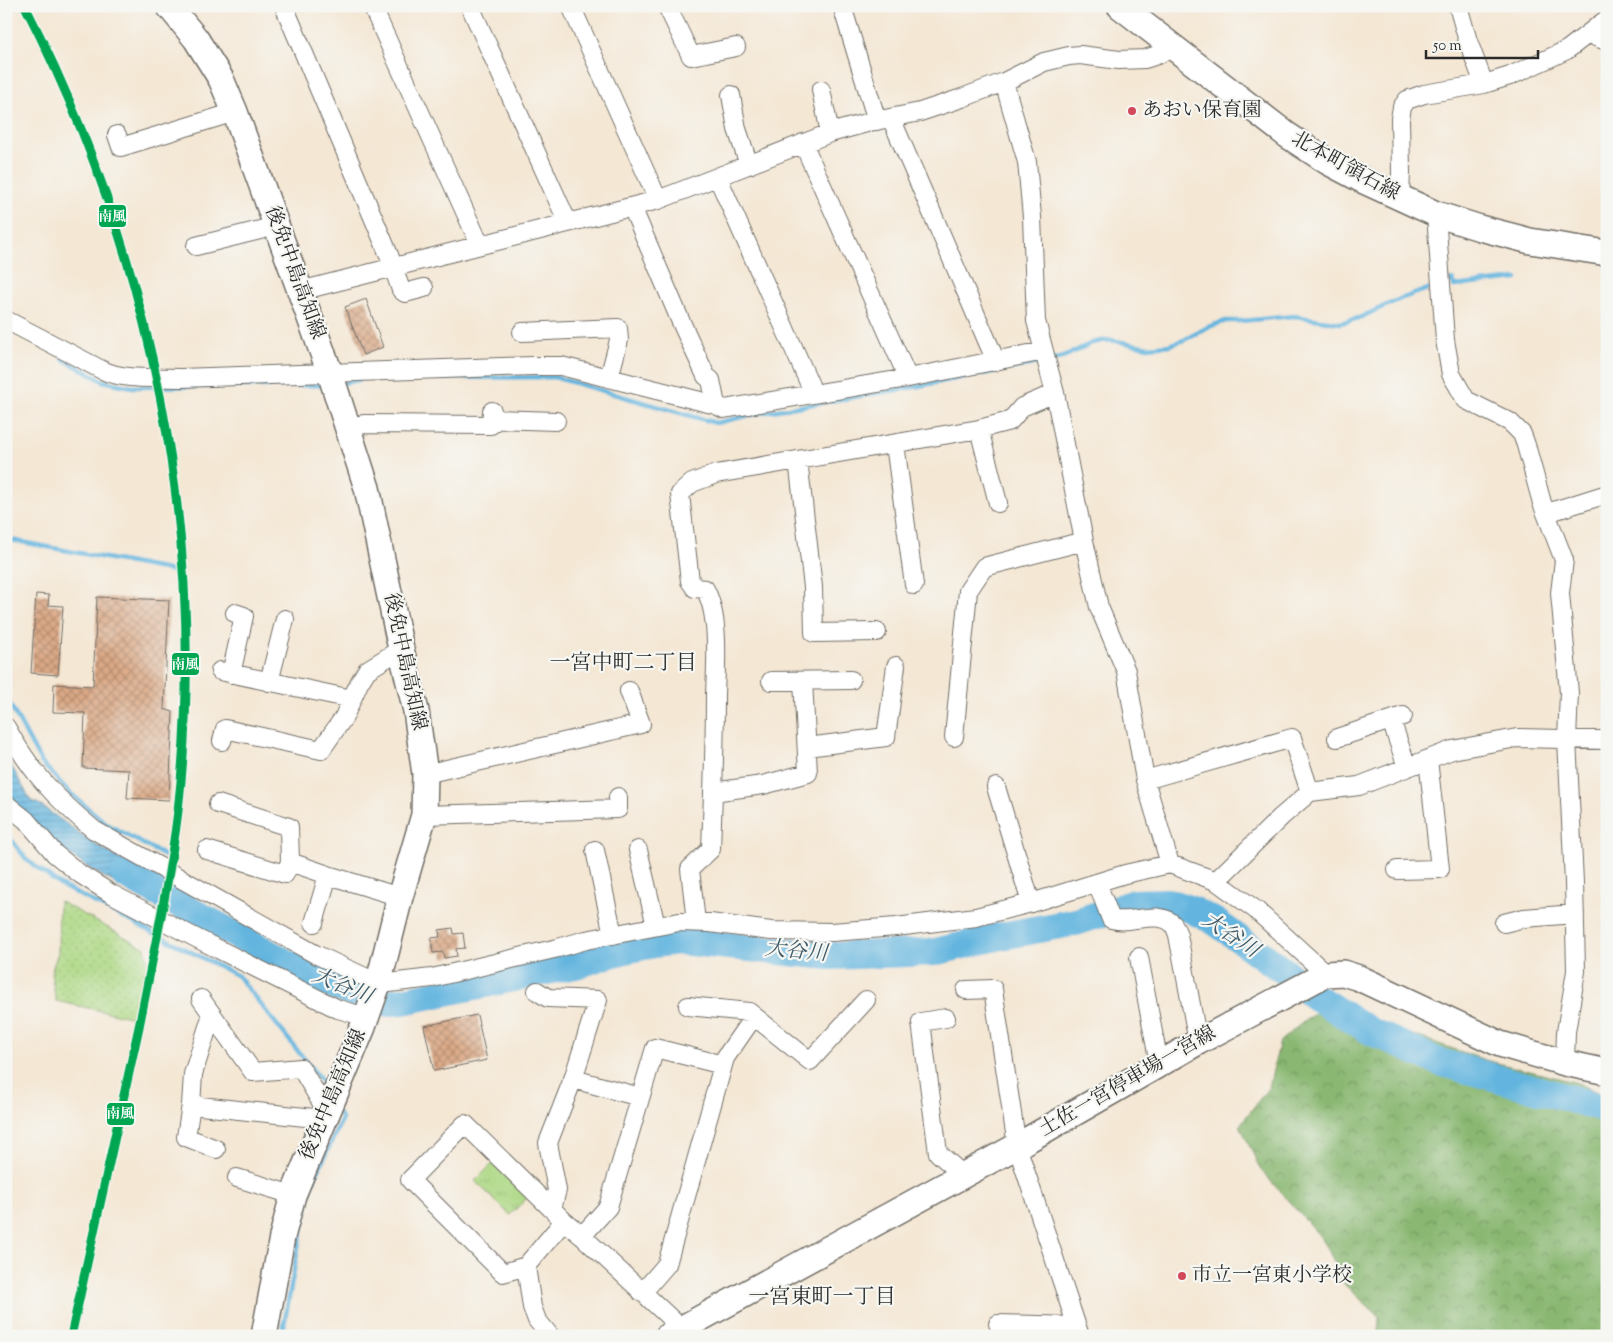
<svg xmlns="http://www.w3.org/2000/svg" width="1613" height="1342" viewBox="0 0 1613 1342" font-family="'Sorts Mill Goudy','Noto Serif JP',serif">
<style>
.grass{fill:url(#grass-dots);stroke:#6c8258}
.forest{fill:url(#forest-crowns);stroke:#5a724e}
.park{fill:url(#park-tufts);stroke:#6c8258}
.water{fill:url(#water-rules);stroke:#487085}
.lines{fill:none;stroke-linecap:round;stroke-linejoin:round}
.stream{stroke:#64b5df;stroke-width:4.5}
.river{stroke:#64b5df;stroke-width:28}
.building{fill:url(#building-cross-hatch)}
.street-casing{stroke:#716d66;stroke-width:20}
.secondary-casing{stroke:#716d66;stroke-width:28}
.street{stroke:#fff;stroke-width:18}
.secondary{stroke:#fff;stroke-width:25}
.rail-1-casing{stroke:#f6f6f2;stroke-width:12}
.rail-1{stroke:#00a651;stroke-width:9}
.poi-dot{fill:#d1495b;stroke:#f6f6f2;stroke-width:2}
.labels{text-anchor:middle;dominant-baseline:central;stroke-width:4.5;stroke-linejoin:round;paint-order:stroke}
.poi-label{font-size:20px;fill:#2b2b2b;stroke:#f6f6f2;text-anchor:start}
.street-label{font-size:20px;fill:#2b2b2b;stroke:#f6f6f2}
.neighbourhood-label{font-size:21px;fill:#2b2b2b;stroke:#f6f6f2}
.water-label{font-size:21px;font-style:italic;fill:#3f5b6a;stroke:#f6f6f2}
.line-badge{stroke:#f6f6f2;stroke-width:2}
.badge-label{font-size:14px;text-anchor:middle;font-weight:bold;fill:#fff}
</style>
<defs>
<pattern id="grass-dots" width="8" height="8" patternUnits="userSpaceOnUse" patternTransform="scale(1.25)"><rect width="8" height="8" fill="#add884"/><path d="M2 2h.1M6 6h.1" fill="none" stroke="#95ba72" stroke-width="1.8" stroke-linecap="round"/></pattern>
<pattern id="forest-crowns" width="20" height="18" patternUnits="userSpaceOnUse" patternTransform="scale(1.25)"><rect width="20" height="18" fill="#8ab872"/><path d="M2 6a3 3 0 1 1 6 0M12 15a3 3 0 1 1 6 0" fill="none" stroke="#71965e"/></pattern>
<pattern id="park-tufts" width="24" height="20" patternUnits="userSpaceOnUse" patternTransform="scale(1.25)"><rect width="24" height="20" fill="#add884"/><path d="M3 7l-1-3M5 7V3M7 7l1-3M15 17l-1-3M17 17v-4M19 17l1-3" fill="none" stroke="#95ba72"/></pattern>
<pattern id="water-rules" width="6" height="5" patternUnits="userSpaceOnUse" patternTransform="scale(1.25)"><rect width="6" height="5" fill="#64b5df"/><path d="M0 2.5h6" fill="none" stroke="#5393b5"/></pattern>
<pattern id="building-cross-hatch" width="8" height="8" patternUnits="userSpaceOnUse" patternTransform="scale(1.25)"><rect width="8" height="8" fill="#dba986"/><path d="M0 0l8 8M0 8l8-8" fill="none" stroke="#b28a6e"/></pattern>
</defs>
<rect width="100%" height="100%" fill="#f6f6f2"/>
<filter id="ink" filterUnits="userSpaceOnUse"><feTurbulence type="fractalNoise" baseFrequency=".02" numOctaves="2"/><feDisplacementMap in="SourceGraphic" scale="10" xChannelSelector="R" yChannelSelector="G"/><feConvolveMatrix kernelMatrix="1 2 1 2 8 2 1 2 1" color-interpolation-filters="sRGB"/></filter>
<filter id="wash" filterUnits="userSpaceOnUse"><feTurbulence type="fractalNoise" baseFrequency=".0096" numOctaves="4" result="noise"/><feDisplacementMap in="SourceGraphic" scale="20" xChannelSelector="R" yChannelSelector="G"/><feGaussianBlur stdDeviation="1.12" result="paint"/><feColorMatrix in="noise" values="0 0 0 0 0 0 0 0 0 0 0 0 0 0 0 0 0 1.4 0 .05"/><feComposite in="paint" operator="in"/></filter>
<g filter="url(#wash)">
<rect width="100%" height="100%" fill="#f4e7d4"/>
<path class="grass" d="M59 901 145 948 148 962 134 1018 56 1001 51 973 58 952Z"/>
<path class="forest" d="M1317 1011 1364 1018 1485 1060 1578 1083 1607 1097V1336H1378L1379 1316 1345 1285 1324 1241 1260 1169 1240 1125 1269 1087 1280 1041Z"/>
<path class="park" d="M496 1160 531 1194 510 1215 475 1181Z"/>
<path class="water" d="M6 756 31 801 39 804 96 845 160 882 156 906 90 869 48 840 6 796Z"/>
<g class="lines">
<path class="stream" d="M1448 282 1453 280 1454 286 1517 279
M63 359 103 381 132 387 326 385
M1051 360 1061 358 1092 343 1102 341 1111 340 1148 347 1169 345 1184 340 1208 327 1226 321H1241L1294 316 1340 323 1359 318 1400 299 1428 289
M441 378 554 377 716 423 760 413 919 386 1044 362
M342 383 359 380
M6 539 173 571
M6 697 41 762 70 793 107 824 165 856
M6 833 27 860 60 885 238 976 321 1080 324 1085
M282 1336 298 1248 312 1184 342 1119 339 1114"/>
<path class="river" d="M125 875 326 984 380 1003 403 1001 580 964C612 952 645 944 679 941L829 956 935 952 997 937 1076 922 1134 903 1168 902 1192 910 1214 921 1284 971 1314 996 1370 1031 1439 1062 1607 1109"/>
</g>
<g id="blocks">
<path class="building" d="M366 299 383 347 363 355 345 307Z
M36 594 49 595 48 605 63 606 58 675 31 673Z
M97 597 169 600 164 709 173 712 169 800 127 798 129 770 83 768 85 713 53 712 54 684 93 686Z
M453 928 454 934 463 933 465 948 456 949 457 956 444 958 443 952 433 953 431 938 440 937 439 930Z
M477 1015 487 1060 434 1071 424 1026Z"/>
</g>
</g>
<g filter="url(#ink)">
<use href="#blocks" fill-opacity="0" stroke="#716d66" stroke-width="1"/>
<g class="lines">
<g class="street-casing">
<path id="street" d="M284 6 389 255 401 290 405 293 424 288
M372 6 480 245
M470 6 568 223
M571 6 658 200
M667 6 691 56 736 47
M842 6 877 121
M1458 6 1468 41 1484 84
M1590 33 1598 38 1607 41
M821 90 830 133
M731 95 737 129 749 165
M891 118 992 352 994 362
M117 135 121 147 235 112
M803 143 908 378
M718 178 810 385 812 394
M1400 198 1401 172 1400 119 1402 107 1407 100 1424 94 1484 84 1510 76 1567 50 1607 19
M632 207 681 322 706 376 711 380 716 405 724 409 908 378 1044 351
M1436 214 1445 340 1451 374 1466 400 1510 422 1522 434 1526 445 1542 503 1564 560 1560 593 1569 693 1567 739 1574 882 1576 971 1566 1032 1565 1063
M196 246 276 226
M300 291 658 200 830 133 870 122 920 112 962 98 1004 82 1044 62 1069 56 1080 55 1119 60 1145 59 1160 54 1170 44
M6 320 102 370C125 381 155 377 180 378L533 366H561L716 405
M522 332 618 328 619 340 609 378
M1055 393 1084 541 1099 607 1126 671 1145 780 1170 864
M491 419 556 421
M349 428 364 424 491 425 492 411
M979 429 998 503
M895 444 914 585
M798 460 813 587 814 633 877 632
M1547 513 1607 494
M220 671 352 699
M231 674 244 616 235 613
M771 681 851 680
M269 682 285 619
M1391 720 1407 767
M6 727C31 772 54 797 94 830L315 954 367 978 389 983 432 978 558 948 586 940 679 922 710 923 771 931 832 932 896 927 976 917 1031 903 1125 874 1170 864 1216 881 1256 910 1326 974
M954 737 968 591 984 567 1084 541
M1337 738 1403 716
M222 741 225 729 321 750 344 717 359 683 367 670 401 649
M807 747 886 737 896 666
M425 774 641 724 629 691
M1145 780 1292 738 1310 792
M996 787 1031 903
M713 792 763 785 808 773 803 681
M6 804 26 820 55 854 80 874 110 893 196 938 338 1009 366 1017
M218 804 289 827 290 862 328 875 400 897
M424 815 618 809V797
M207 850 285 874 290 862
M595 850 613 935
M638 850 656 926
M1397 870 1440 869 1428 759
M1216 881 1281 817 1310 792 1359 786 1452 750 1517 738 1607 740
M1097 883 1111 919C1130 925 1158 909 1173 924 1175 927 1177 932 1178 935L1198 1042
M696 922 690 869 711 849C713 797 715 746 715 695 716 664 720 616 705 589L695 588 690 581 680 494 692 483 716 474 979 429 1010 421 1022 407 1055 393 1036 321 1032 217 1027 162 1004 82
M314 923 328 875
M1504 923 1524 918 1575 914
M1139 957 1159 1064
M966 990 993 989 1017 1146 1080 1336
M537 991 548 998 598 1000 573 1079 548 1143 557 1190 552 1209
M201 999 253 1072 301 1068 327 1112
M688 1006 749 1012 810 1061 866 1000
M212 1014 193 1074 191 1105 186 1137 216 1149
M946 1018 921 1022 938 1153 963 1175
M573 1079 640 1097
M191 1105 324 1119
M237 1178 293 1195
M564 1221 526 1266 503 1273 410 1180 465 1124 564 1221 582 1236 681 1328
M582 1236 608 1207 655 1048 723 1065
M526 1266 532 1307 537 1320 550 1336
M642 1293 667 1264 725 1058 754 1016
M998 1324 1077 1326"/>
</g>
<g class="secondary-casing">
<path id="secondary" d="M169 6 196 39 221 79 235 112 330 373 367 488 401 649 416 711 425 774 424 815 400 897 379 981 363 1027 293 1195 282 1237 264 1336
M1120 6 1287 135 1328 162 1364 181 1436 214 1480 228 1530 241 1607 253
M668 1336 1017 1146 1198 1042 1326 974 1343 973 1359 978 1500 1044 1565 1063 1607 1072"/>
</g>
<use href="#street" class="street"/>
<use href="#secondary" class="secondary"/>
<g class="rail-1-casing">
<path id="rail-1" d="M25 6C151 253 209 535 178 811 169 884 153 955 139 1027 117 1130 94 1233 71 1336"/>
</g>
<use href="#rail-1" class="rail-1"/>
</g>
</g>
<g class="poi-dot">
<circle cx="1132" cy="111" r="5"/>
<circle cx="1182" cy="1276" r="5"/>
</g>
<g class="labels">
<g class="poi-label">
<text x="1142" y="111">あおい保育園</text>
<text x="1192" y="1276">市立一宮東小学校</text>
</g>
<g class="street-label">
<text transform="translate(1345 167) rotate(29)">北本町領石線</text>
<text transform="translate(294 273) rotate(70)">後免中島高知線</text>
<text transform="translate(404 662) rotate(78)">後免中島高知線</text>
<text transform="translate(1128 1082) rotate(-30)">土佐一宮停車場一宮線</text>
<text transform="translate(334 1095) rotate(-67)">後免中島高知線</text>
</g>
<g class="neighbourhood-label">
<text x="623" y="664">一宮中町二丁目</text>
<text x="822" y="1298">一宮東町一丁目</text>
</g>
<g class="water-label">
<text transform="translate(1230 936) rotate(34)">大谷川</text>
<text transform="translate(796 952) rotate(5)">大谷川</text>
<text transform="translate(342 987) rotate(22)">大谷川</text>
</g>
</g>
<g class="line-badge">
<rect x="98" y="204" width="29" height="24" rx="5" fill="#00a651"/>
<rect x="171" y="652" width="29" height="24" rx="5" fill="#00a651"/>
<rect x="106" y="1102" width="29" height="24" rx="5" fill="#00a651"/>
</g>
<g class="badge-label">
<text x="112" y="221">南風</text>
<text x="185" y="669">南風</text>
<text x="120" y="1118">南風</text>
</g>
<rect width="1613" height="1342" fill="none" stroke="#f6f6f2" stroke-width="25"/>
<path d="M1426 50v8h112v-8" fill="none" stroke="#2b2b2b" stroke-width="2.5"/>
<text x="1433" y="50" font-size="15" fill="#2b2b2b" stroke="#f6f6f2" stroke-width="4" paint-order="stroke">50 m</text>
</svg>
